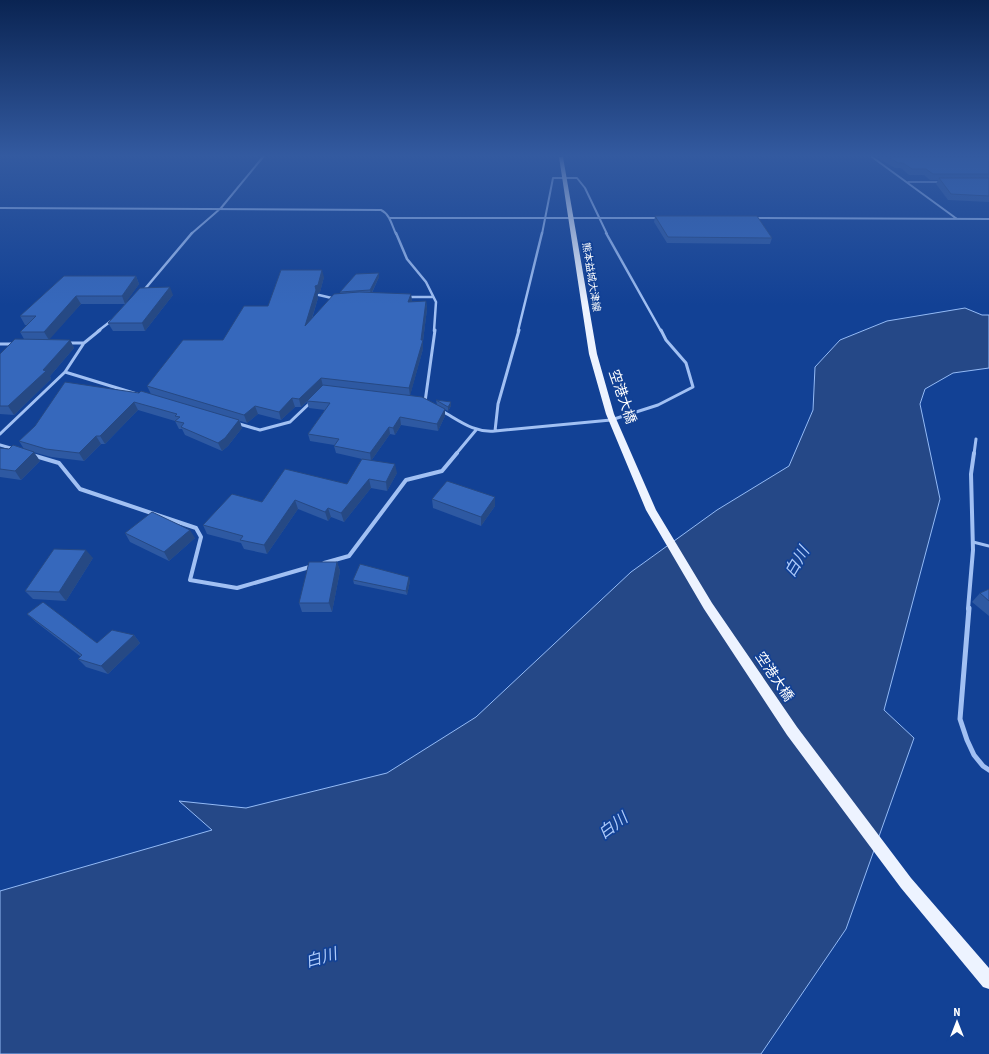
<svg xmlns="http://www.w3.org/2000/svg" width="989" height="1054" viewBox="0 0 989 1054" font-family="'Source Sans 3','Noto Sans JP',sans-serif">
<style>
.water{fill:#254887;stroke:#93baf6}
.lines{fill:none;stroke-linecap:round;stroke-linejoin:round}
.service-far1{stroke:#a1c0f3;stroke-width:1.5}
.service{stroke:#a1c0f3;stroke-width:3}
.minor-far4{stroke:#a1c0f3;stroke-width:2}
.minor-far3{stroke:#a1c0f3;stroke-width:2.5}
.minor-far2{stroke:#a1c0f3;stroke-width:3}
.minor-far1{stroke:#a1c0f3;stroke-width:4}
.minor{stroke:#a1c0f3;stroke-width:5}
.primary{fill:#edf3ff;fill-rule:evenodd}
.wall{fill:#2e59a2}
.shaded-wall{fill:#264984}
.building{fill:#3668bc;stroke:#264984}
.labels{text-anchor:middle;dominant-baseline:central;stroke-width:3.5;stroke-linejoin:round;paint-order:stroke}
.far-street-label{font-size:10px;fill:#fff;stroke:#124195}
.near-street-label{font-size:14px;fill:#fff;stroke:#124195}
.near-water-label{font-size:16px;font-style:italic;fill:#adcafa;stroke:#124195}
</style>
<rect width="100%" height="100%" fill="#124195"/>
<path class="water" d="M965 308 982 315H989V368L953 373 925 389 920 404 940 499 884 710 914 738 846 929 761 1054H0V891L212 830 179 801 246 808 387 773 476 717 631 572 717 510 789 466 813 410 815 367 840 340 887 321Z"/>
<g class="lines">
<path class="service-far1" d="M908 182H940"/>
<path class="service" d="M973 542 989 546"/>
<path class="minor-far4" d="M872 157 957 219
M0 208 381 210C390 214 392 226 396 234
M389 218H659
M754 218 989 219
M191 234 221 208 263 157
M542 234 553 178H577L585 188 607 234"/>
<path class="minor-far3" d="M396 233 407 259 426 282 436 302 434 331
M606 233 661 331
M144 290 192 233
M319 295 336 299
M407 297H432
M98 331 111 321
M518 331 542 233"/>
<path class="minor-far2" d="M66 343H84
M0 344H14
M65 372 137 394
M425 402 435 330
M442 411C460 421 474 433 495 431
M236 423 260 430 290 422 311 402
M495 431 498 404 519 330
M495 431 611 420 658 405 693 387 686 363 666 340 661 330
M0 434 65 372 84 343 100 330
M0 445 14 449
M456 454 476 430
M974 454 976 439"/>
<path class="minor-far1" d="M32 455 59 463 80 489 196 528 201 537 190 580 237 588 313 566
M324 563 349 556 406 480 442 471 457 453
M968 609 973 550 971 474 974 453"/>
<path class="minor" d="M969 608 960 719 967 740 974 755 983 766 989 770"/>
<path class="primary" d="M559 157H563L597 354 614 414 656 510 712 603 797 727 911 878 989 968V989L983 987 901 888 787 735 704 609 646 510 606 414 589 354Z"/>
</g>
<path class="wall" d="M876 157H989V202L948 200 936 184 938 180H930L924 175H909L901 168H895Z
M655 216 772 238 770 244 667 243 654 222Z
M64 276H136L139 284 126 302 173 295 145 331H113L108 323 125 304H81L49 339 70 340 74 348 50 376 51 379 14 415 0 414V354L24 339 20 332 28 325H25L20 316Z
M324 277 320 292 317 294 318 298 312 319 340 294V292L379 277 372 293 411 294 412 302 426 301 427 309 423 341V349L410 395 445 409V416L438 431 401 425 395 435 390 434 371 461 336 453 334 446V445L310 441 308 434 325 410 309 408 307 402 301 407H295L281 420 258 414 247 423 240 421 242 428 228 446 222 451 185 435 182 429H179L175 421 138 410 105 444H101L84 461 51 457 33 452 40 461 21 480 0 477V448L9 449H24L19 441 139 393 151 394 147 386 223 340 268 306Z
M436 400 451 402V406L448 411 437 405Z
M397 473 387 491 371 488 344 522 331 517 328 521 298 509 267 554 244 549 241 543 207 534 203 525 262 502Z
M432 499 495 506 481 526 433 508Z
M125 533 195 538 169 561 130 542Z
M93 558 66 601 33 599 25 591Z
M337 562 340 571 332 612H302L299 603Z
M353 580 410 581 407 595 354 584Z
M989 589V616L972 602 980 593Z
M27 614 97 643 134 635 140 643 108 674 86 667 78 659 81 657 36 622Z"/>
<path class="shaded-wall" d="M322 270 324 277 320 292 317 294 318 298 307 334 305 326 315 286Z
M379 273V277L371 294 370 290Z
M136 276 139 284 125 304 122 296Z
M170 287 173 295 145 331 142 323Z
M411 294 412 302H408Z
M76 296 81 304 49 340 44 332Z
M426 301 427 309 423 341V349L410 396 409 388 421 340Z
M70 340 74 348 50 376 51 379 14 415 8 406 43 370Z
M321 378 323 386 301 407 299 399Z
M292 398 295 407 281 420 279 412Z
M134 402 138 410 105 444 100 436Z
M451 402V406L448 411V407Z
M255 406 258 414 247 423 244 415Z
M445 409V416L438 431 437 424Z
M400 417 401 425 395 435 393 428Z
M239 420 242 428 228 446 222 451 218 443Z
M389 427 390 434 371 461 370 453Z
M96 436 101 444 84 461 79 453Z
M34 452 40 461 21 480 15 471Z
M395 464 397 473 387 491 386 482Z
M369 479 371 488 344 522 341 513Z
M495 497V506L481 526V517Z
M295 500 298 509 267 554 264 545Z
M328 508 331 517 328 521 325 512Z
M190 530 195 538 169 561 164 552Z
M86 550 93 558 66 601 59 592Z
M337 562 340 571 332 612 329 603Z
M409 577 410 581 407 595 406 591Z
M134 635 140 643 108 674 101 666Z"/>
<path class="building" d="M888 157H989V174H933L926 169H912L903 163H898Z
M939 178H989V196L951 194Z
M655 216H757L772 238 668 237Z
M281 270H322L318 285 315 286 316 290 305 326 334 294 359 292 411 294 408 302 426 301 421 340H423L409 388 321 378 299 399 292 398 279 412 255 406 244 415 147 386 183 340H223L244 306H268Z
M379 273 370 290 340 292 356 274Z
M64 276H136L122 296H76L44 332H20L36 316H20Z
M170 287 142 323H108L140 288Z
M15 339 70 340 43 370 46 371 8 406H0V354Z
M65 382 139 393 141 391 239 420 225 438 218 443 181 427 184 423 175 421 180 417 175 416 177 414 134 402 100 436H96L79 453 46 449 19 441 35 426Z
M323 385 422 397 445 409 437 424 400 417 393 428 389 427 370 453 334 446 339 439 308 434 330 403 307 401Z
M436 400 451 402 448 407Z
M13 445 34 452 15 471 0 469V448L9 449Z
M362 459 395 464 386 482 369 479 341 513 328 508 325 512 295 500 264 545 240 540 243 536 203 525 232 494 262 502 285 469 347 484Z
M447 481 495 497 481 517 432 499Z
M152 512 190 530 164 552 125 533Z
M54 549 86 550 59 592 25 591Z
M309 562H337L329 603H299Z
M360 564 409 577 406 591 353 580Z
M989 589V601L980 593Z
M43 602 97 643 112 630 134 635 101 666 78 659 82 655 27 614Z"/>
<linearGradient id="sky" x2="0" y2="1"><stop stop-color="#0a2452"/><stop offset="0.51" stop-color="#335aa0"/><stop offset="1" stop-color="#335aa0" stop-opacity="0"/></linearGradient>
<rect width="989" height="305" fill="url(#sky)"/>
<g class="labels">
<g class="far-street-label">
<text transform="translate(591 277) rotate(81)">熊本益城大津線</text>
</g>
<g class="near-street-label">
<text transform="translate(622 397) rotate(71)">空港大橋</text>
<text transform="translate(774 677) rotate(56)">空港大橋</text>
</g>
<g class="near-water-label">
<text transform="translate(797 562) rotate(-59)">白川</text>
<text transform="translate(613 826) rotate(-37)">白川</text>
<text transform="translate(321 958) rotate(-16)">白川</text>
</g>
</g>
<g transform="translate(957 1022)" stroke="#124195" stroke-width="3" paint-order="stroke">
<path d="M0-3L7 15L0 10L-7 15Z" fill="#ffffff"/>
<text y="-6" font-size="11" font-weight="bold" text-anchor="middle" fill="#ffffff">N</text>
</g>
</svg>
